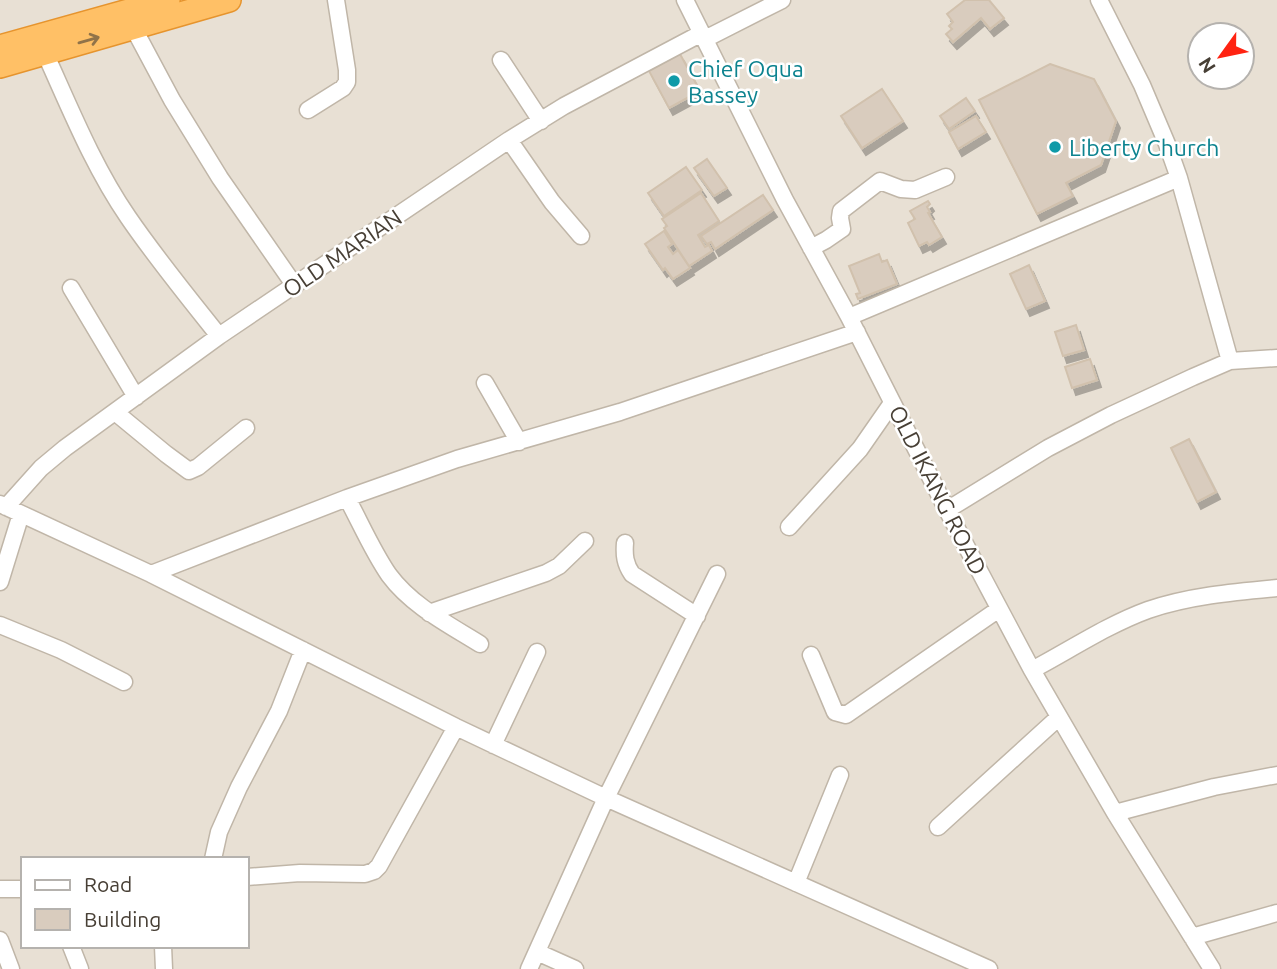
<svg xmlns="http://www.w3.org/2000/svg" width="1277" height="969" viewBox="0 0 1277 969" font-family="Ubuntu,sans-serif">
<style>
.residential{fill:#e8e0d4;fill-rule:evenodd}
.building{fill:#d9ccbe;stroke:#d1c1ad;stroke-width:2;filter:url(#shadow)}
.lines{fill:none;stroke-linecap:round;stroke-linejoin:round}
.minor-casing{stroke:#c0b6a8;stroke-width:19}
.highway-casing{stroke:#e6942e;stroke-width:26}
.minor{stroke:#fff;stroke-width:16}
.highway{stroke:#ffc066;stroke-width:23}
.oneway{stroke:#917349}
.culture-dot{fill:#0f9aa8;stroke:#fff;stroke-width:2.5}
.labels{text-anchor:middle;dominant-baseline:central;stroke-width:5;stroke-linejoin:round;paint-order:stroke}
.culture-label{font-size:23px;fill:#0d838f;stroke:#fff;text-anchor:start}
.street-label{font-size:23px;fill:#473f35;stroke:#fff}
</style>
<defs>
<filter id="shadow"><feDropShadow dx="4" dy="7" stdDeviation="0" flood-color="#0004"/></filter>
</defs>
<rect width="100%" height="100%" fill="#f4efe6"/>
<path class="residential" d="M0 0H1277V969H0ZM1200 35H1242V77H1200ZM23 859H247V946H23Z"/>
<path class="building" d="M965 0H989L1004 18 990 29 981 18 953 42 946 34 952 29 949 26 953 22 947 14Z
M680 54 700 91 669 108 649 71Z
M1050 64 1094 79 1116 121 1101 165 1066 183 1073 196 1037 214 979 100Z
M882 89 903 121 862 148 841 116Z
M966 98 975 111 949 129 940 116Z
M976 116 986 132 958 149 949 132Z
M707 159 727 188 714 196 694 168Z
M686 167 702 190 664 216 648 193Z
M701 193 719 221 698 235 705 247 709 245 712 251 689 266 664 228 667 226 662 219Z
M763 195 773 210 715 249 711 242 707 244 701 236Z
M928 201 930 204 927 207 930 212 928 213 942 237 929 245 927 242 919 246 908 223 915 219 910 211Z
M664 231 672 244 668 247 673 254 678 250 690 268 673 279 665 268 663 270 645 244Z
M879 254 882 262 887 260 897 284 858 299 856 294 860 293 849 266Z
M1029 265 1045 301 1026 309 1010 274Z
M1076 325 1084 350 1063 356 1055 332Z
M1090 359 1097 380 1072 388 1065 367Z
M1189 439 1216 492 1197 502 1171 448Z"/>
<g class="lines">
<g class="minor-casing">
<path id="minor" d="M685 0 785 200 849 317 947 510 1032 670 1115 813 1212 969
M1099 0 1142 85 1167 144 1179 178 1230 361
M133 27 172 100 220 178 295 286
M705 39 782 0
M45 53C70 108 93 166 128 217 156 258 188 297 219 336
M501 60 541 121
M308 110 343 88 347 82V70L336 0
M509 140 552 202 581 236
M811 248 826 240 842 229 840 218 841 211 880 181 901 189 915 190 946 177
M71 288 136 397
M849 317 1179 178
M485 383 519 442
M115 412 166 454 189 471 198 467 246 428
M347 498C361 524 373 552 389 575 412 606 448 624 480 644
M0 504 151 574 456 727 606 798 989 969
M6 507 41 468 65 448 219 336 509 140 564 106 702 33
M947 510 1048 448 1111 415 1193 377 1230 361 1277 358
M789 527 860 449 892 403
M625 543C624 555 625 564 632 574L697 616
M151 574 347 498 457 459 620 412 857 332
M0 582 21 514
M429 613 546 573 559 566 585 541
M0 625 61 650 124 682
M811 655 835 712 846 715 999 609
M1032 670C1070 650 1107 625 1148 610 1189 596 1234 592 1277 588
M493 745 537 652
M1115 813 1214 787 1277 775
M938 827 1059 717
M213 859 219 832 239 787 279 711 303 650
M247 877 300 873 365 874 374 871 379 866 456 727
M796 883 840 775
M0 889H23
M1192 937 1277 913
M0 940 11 969
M71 946 80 969
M163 946 164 969
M537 952 575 969
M529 969 606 798 717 574"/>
</g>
<g class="highway-casing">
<path id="highway" d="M0 47 168 0
M0 66 229 0"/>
</g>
<use href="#minor" class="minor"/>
<use href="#highway" class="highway"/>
</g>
<defs><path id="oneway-shaft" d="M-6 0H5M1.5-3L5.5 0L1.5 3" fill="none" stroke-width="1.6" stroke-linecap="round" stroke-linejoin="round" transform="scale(1.75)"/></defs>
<use class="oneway" href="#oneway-shaft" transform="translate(89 40) rotate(-16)"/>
<g class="culture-dot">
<circle cx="674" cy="81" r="7"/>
<circle cx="1055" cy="147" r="7"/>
</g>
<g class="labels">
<g class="culture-label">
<text x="688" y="68">Chief Oqua<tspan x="688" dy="26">Bassey</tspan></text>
<text x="1069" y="147">Liberty Church</text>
</g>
<g class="street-label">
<text transform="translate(342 253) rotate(-34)">OLD MARIAN</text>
<text transform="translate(938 490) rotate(63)">OLD IKANG ROAD</text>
</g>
</g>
<rect x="21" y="857" width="228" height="91" fill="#ffffff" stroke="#b5b2ae" stroke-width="2"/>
<rect x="35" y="880" width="35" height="10" fill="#ffffff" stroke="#b5b2ae" stroke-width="2"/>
<text x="84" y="892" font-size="21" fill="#473f35">Road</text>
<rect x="35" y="909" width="35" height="21" fill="#d9ccbe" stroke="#b5b2ae" stroke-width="2"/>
<text x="84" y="927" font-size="21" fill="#473f35">Building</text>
<g transform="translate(1221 56) rotate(237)"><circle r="33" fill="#ffffff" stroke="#b5b2ae" stroke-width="2"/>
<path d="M0-5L12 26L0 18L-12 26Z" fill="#ff2312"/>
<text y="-10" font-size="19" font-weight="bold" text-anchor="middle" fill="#473f35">N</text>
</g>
</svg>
